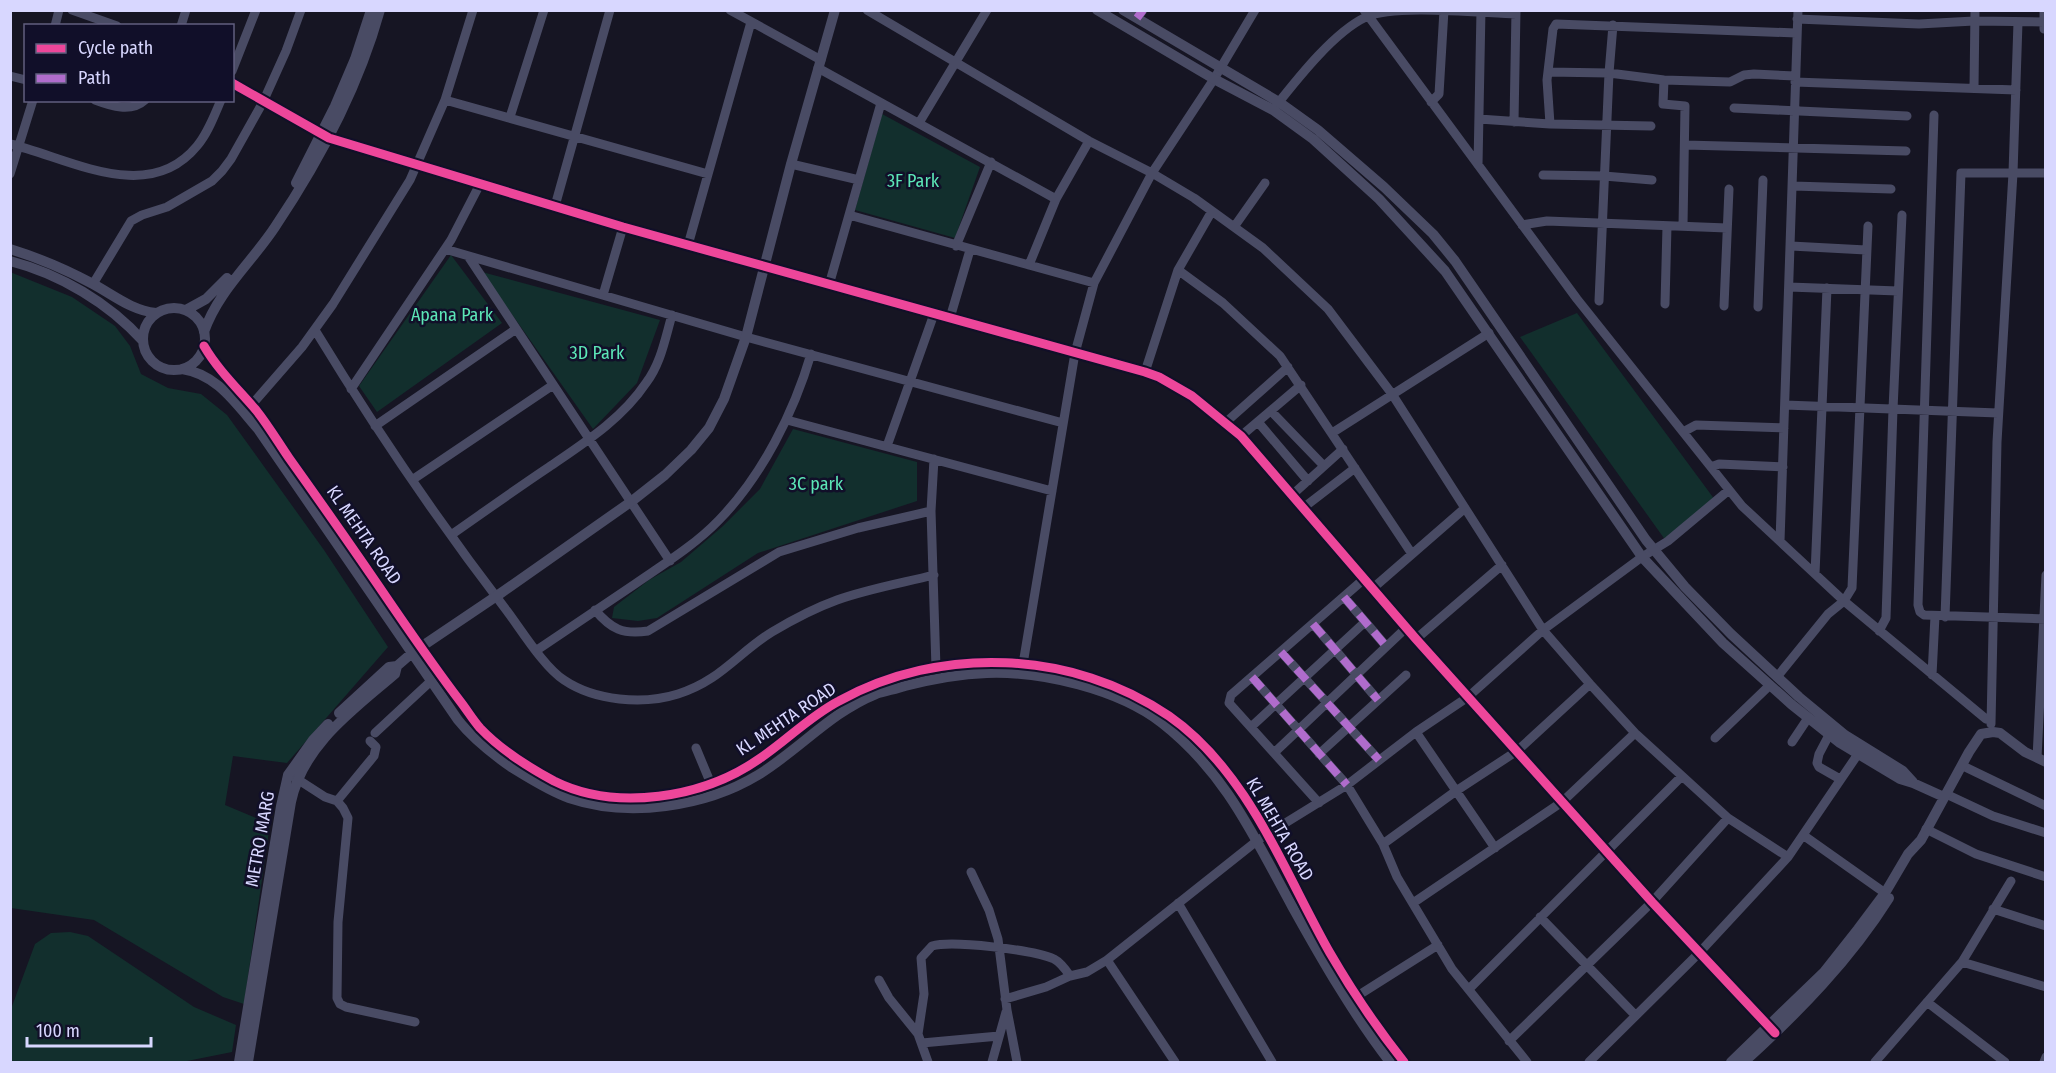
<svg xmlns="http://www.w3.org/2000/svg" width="2056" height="1073" viewBox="0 0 2056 1073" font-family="'Fira Sans Condensed',sans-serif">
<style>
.green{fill:#122f2d}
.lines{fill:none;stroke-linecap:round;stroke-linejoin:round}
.minor{stroke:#494b64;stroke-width:9}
.tertiary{stroke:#494b64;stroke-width:10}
.quiet{stroke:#b06ccc;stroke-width:8;stroke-dasharray:15 8;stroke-linecap:butt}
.cycleway-casing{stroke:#110f29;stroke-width:13}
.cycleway{stroke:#ed469a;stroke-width:9}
.labels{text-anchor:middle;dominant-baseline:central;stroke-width:5;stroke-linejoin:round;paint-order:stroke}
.park-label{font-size:18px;fill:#5ce6b7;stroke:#110f29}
.street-label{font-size:18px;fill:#d8d7ff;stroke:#110f29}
</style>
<rect width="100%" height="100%" fill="#161523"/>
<path class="green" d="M882 114 980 167 955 238 855 210Z
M451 255 502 323 377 412 359 386Z
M10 272 72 297 115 326 130 346 141 374 168 388 201 394 227 415 324 550 388 647 287 763 233 756 225 805 270 824 244 1004 223 997 94 920 11 908Z
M482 272 660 320 637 383 593 429Z
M1577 313 1715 500 1666 541 1520 337Z
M793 429 917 462V501L758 553 657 618 638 621 612 618 614 607 649 580 681 562 723 526 760 489Z
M70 932 88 936 194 1007 236 1025 232 1052 182 1062H11V1009L35 944 51 933Z"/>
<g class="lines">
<path class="minor" d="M72 10 117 26
M730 10 821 60
M867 10 1089 141 1152 173 1194 198 1263 248 1328 309 1392 394 1543 630 1590 684 1635 733 1728 818 1788 857
M1364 10 1577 299 1742 506 1844 601 1986 719 1991 720
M1137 18 1143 10
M1797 19 1919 24 1974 21 2044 22
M55 26 59 10
M181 26 186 10
M2044 29V10
M818 68 1056 199
M232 71 256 10
M1548 72 1609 73 1664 80 1730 82 1744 75 1754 74 1795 76
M10 76 26 80
M1664 80 1663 104 1685 106 1683 226
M1795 82 2016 90
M232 83 329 138 623 227 1145 372 1159 377 1192 396 1241 436 1416 639 1652 902 1772 1030
M1974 88 1975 10
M95 100C111 106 131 113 145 100
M445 100 708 174
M1431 102 1439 94 1444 10
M1275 107C1298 78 1334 32 1366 17 1394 4 1481 13 1516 14
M1734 108 1907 116
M1934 115 1918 605 1920 612 1924 615 2046 619
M510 117 544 10
M1479 119 1550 124 1547 80 1553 29 1556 24 1796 33
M1514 122 1516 10
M919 123 987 10
M1550 124 1651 126
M10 144C69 158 148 206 197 146 208 133 214 116 221 100
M1685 145 1906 151
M791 164 859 180
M1478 165 1481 10
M10 174 33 100
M1543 175 1604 176 1652 180
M1793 186 1891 189
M555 206 610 10
M849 215 1094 283
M1522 225 1547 221 1727 228
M1234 227 1265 183
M688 245 751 22
M956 246 991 162
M1791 246 1866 250
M445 249 746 337 1063 423
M468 256 670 561
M1029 265 1056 199 1089 141
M1178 270 1223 303 1280 356 1412 554
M93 284 131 221 142 215 167 207 212 181 222 171 231 159 263 102 286 51 301 10
M829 285 881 103
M1789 287 1898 291
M603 295 623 227
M1599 301 1609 73 1613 25
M1665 304 1667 226
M1724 306 1729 189
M1758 307 1763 180
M950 318 970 250
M315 330C374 427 438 521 507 611 522 631 544 667 564 680 595 701 643 705 678 694 720 681 738 653 772 632 792 620 815 608 837 600 868 589 902 583 934 575
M1145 372 1178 270 1212 211
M351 389 451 240 480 184
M1785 405 1998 413
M248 409 302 347 333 304 410 180 445 100 473 10
M1271 411 1324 466
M787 420 1052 491
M1258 422 1308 481
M1225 423 1288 367
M375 426 516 329
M1683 432 1696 425 1784 428
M1332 433 1489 333
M1241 436 1301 385
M887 446 934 314
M934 459 931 511 936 668
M1711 467 1719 464 1783 467
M412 480 553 385
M1292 495 1343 449
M1303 508 1355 468
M451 535C484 512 516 489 549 467 584 443 622 419 646 383 661 363 665 339 672 315
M1780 541 1798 10
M1815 574 1827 288
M1372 589 1465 508
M1344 597 1386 646
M595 610C611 629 623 635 648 631L779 552 858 528 931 511
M1945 617 1961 173H2046
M1313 624 1378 700
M1879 631 1886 618 1893 409 1902 215
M1416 639 1502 565
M537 650C570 628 602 606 635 584 664 564 695 545 719 520 762 476 794 412 811 354
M1281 652 1379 760
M1022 670 1075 353 1094 283 1152 173 1214 79 1255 10
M1932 675 1935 616
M1252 677 1347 785 1383 844 1397 877 1452 969 1527 1062
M1777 677 1828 614 1844 601 1852 588 1868 226
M1991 724 1997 442 2013 173 2018 22
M1251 727 1365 622
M1416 732 1495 848
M375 733 431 681
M1829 735 1819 754 1817 763 1819 767 1840 779
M1715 738 1770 685
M1792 742 1808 718
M696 748 711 784
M1275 752 1406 628
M1319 754 1406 675
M2037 758 2046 575
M1963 766 2046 806
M294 777 325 797 337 801 343 808 348 818 338 922 337 998 340 1004 346 1007 415 1022
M1946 794 1993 816 2046 833
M337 801 374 756 376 747 370 741
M1319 803 1229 703 1231 695 1364 579
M1926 829 1976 854 2046 877
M1803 835 1885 893
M1383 844 1456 791 1517 751 1590 684
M971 872 989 910 998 939 1007 1010 1017 1062
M1178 903 1272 1062
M1413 903 1562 802 1635 733
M1993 909 2046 926
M1540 917 1635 1015
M1962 962 2046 987
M879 980 889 998 918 1034 928 1062
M1469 989 1681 777
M1005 999 1046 987 1070 976
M1351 1000 1438 945
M1927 1002 2005 1062
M918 1034 924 994 921 958 932 946C952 940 1034 950 1054 959 1060 962 1066 970 1070 976L1087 972 1107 960
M1509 1041 1652 902 1728 818
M922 1043 999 1036
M992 1062 1006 1012
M1175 1062 1107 960 1258 840 1347 785 1416 732 1468 697 1543 630 1642 557 1668 541 1729 490
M1589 1062 1699 953 1788 857 1858 754
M1875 1062 1962 962 2011 881
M2044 1062 2046 1057"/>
<path class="tertiary" d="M1097 10 1214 79 1273 110 1313 139 1379 199 1445 271 1642 557 1723 643 1791 704 1840 743 1900 779 1913 783 1944 797
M1123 10 1279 102 1318 130 1384 187 1433 234 1455 261 1646 540 1685 587 1731 634 1799 697 1845 735 1903 771 1913 782
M296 183 335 106 355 59 371 10
M10 249C39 258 67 270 93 284 115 296 131 310 156 313
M10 261C60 274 109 303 143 341
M143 339a31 31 0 1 1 62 0a31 31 0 1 1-62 0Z
M186 310 206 299 227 278
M204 332C218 291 252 262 275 227 320 160 358 89 380 10
M204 346C218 370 238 389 256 410 268 425 278 442 289 458 324 507 359 557 393 607 415 639 437 671 460 701 467 710 473 720 480 728 500 749 528 767 554 781 616 812 703 798 759 759 786 741 810 716 839 701 940 645 1073 650 1169 716 1248 771 1284 872 1330 953 1352 991 1377 1028 1404 1062
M182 369C217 374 236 404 258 429L458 720C473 739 491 753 511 767 529 778 549 791 569 798 628 818 705 807 758 775 799 750 831 712 876 694 885 691 896 689 905 686 932 679 960 674 987 673 1042 671 1118 689 1162 723 1226 773 1254 837 1292 906 1322 960 1353 1014 1390 1062
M339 713 389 667 397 666
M239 1062 281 806 288 775 313 740 328 724
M248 1062 291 802C303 745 353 710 395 674L397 666 412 653 501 593 632 501 665 475 691 450 709 428 724 399 746 337 791 164 835 10
M1731 1062 1824 972 1858 929 1885 893 1908 854 1921 840 1969 752 1981 734 1993 732 2000 733 2025 752 2046 762
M1744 1062C1798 1013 1850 960 1889 898"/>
<path class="quiet" d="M1137 18 1143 10
M1344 597 1386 646
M1313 624 1378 700
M1281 652 1379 760
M1252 677 1347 785"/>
<g class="cycleway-casing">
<path id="cycleway" d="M232 83 329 138 623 227 1145 372 1159 377 1192 396 1241 436 1416 639 1652 902 1775 1033
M204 346C218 370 238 389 256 410 268 425 278 442 289 458 324 507 359 557 393 607 415 639 437 671 460 701 467 710 473 720 480 728 500 749 528 767 554 781 616 812 703 798 759 759 786 741 810 716 839 701 940 645 1073 650 1169 716 1248 771 1284 872 1330 953 1352 991 1377 1028 1404 1062"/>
</g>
<use href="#cycleway" class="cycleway"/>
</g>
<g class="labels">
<g class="park-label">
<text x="913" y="181">3F Park</text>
<text x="452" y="315">Apana Park</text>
<text x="597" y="353">3D Park</text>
<text x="816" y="484">3C park</text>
</g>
<g class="street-label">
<text transform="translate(364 535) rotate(55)">KL MEHTA ROAD</text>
<text transform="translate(786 719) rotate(-34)">KL MEHTA ROAD</text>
<text transform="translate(1280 829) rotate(60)">KL MEHTA ROAD</text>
<text transform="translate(260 839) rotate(-80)">METRO MARG</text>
</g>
</g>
<rect width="2056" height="1073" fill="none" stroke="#d8d7ff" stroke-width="24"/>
<rect x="24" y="24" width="210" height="78" fill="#110f29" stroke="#615f7f" stroke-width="1.5"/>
<rect x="36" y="44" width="30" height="9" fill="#ed469a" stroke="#615f7f" stroke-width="1.5"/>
<text x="78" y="54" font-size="18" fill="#d8d7ff">Cycle path</text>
<rect x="36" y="74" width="30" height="9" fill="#b06ccc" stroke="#615f7f" stroke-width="1.5"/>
<text x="78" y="84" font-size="18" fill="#d8d7ff">Path</text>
<path d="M27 1037v9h124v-9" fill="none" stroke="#d8d7ff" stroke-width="3"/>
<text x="36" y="1037" font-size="18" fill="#d8d7ff" stroke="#110f29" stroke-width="4.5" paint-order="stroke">100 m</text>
</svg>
